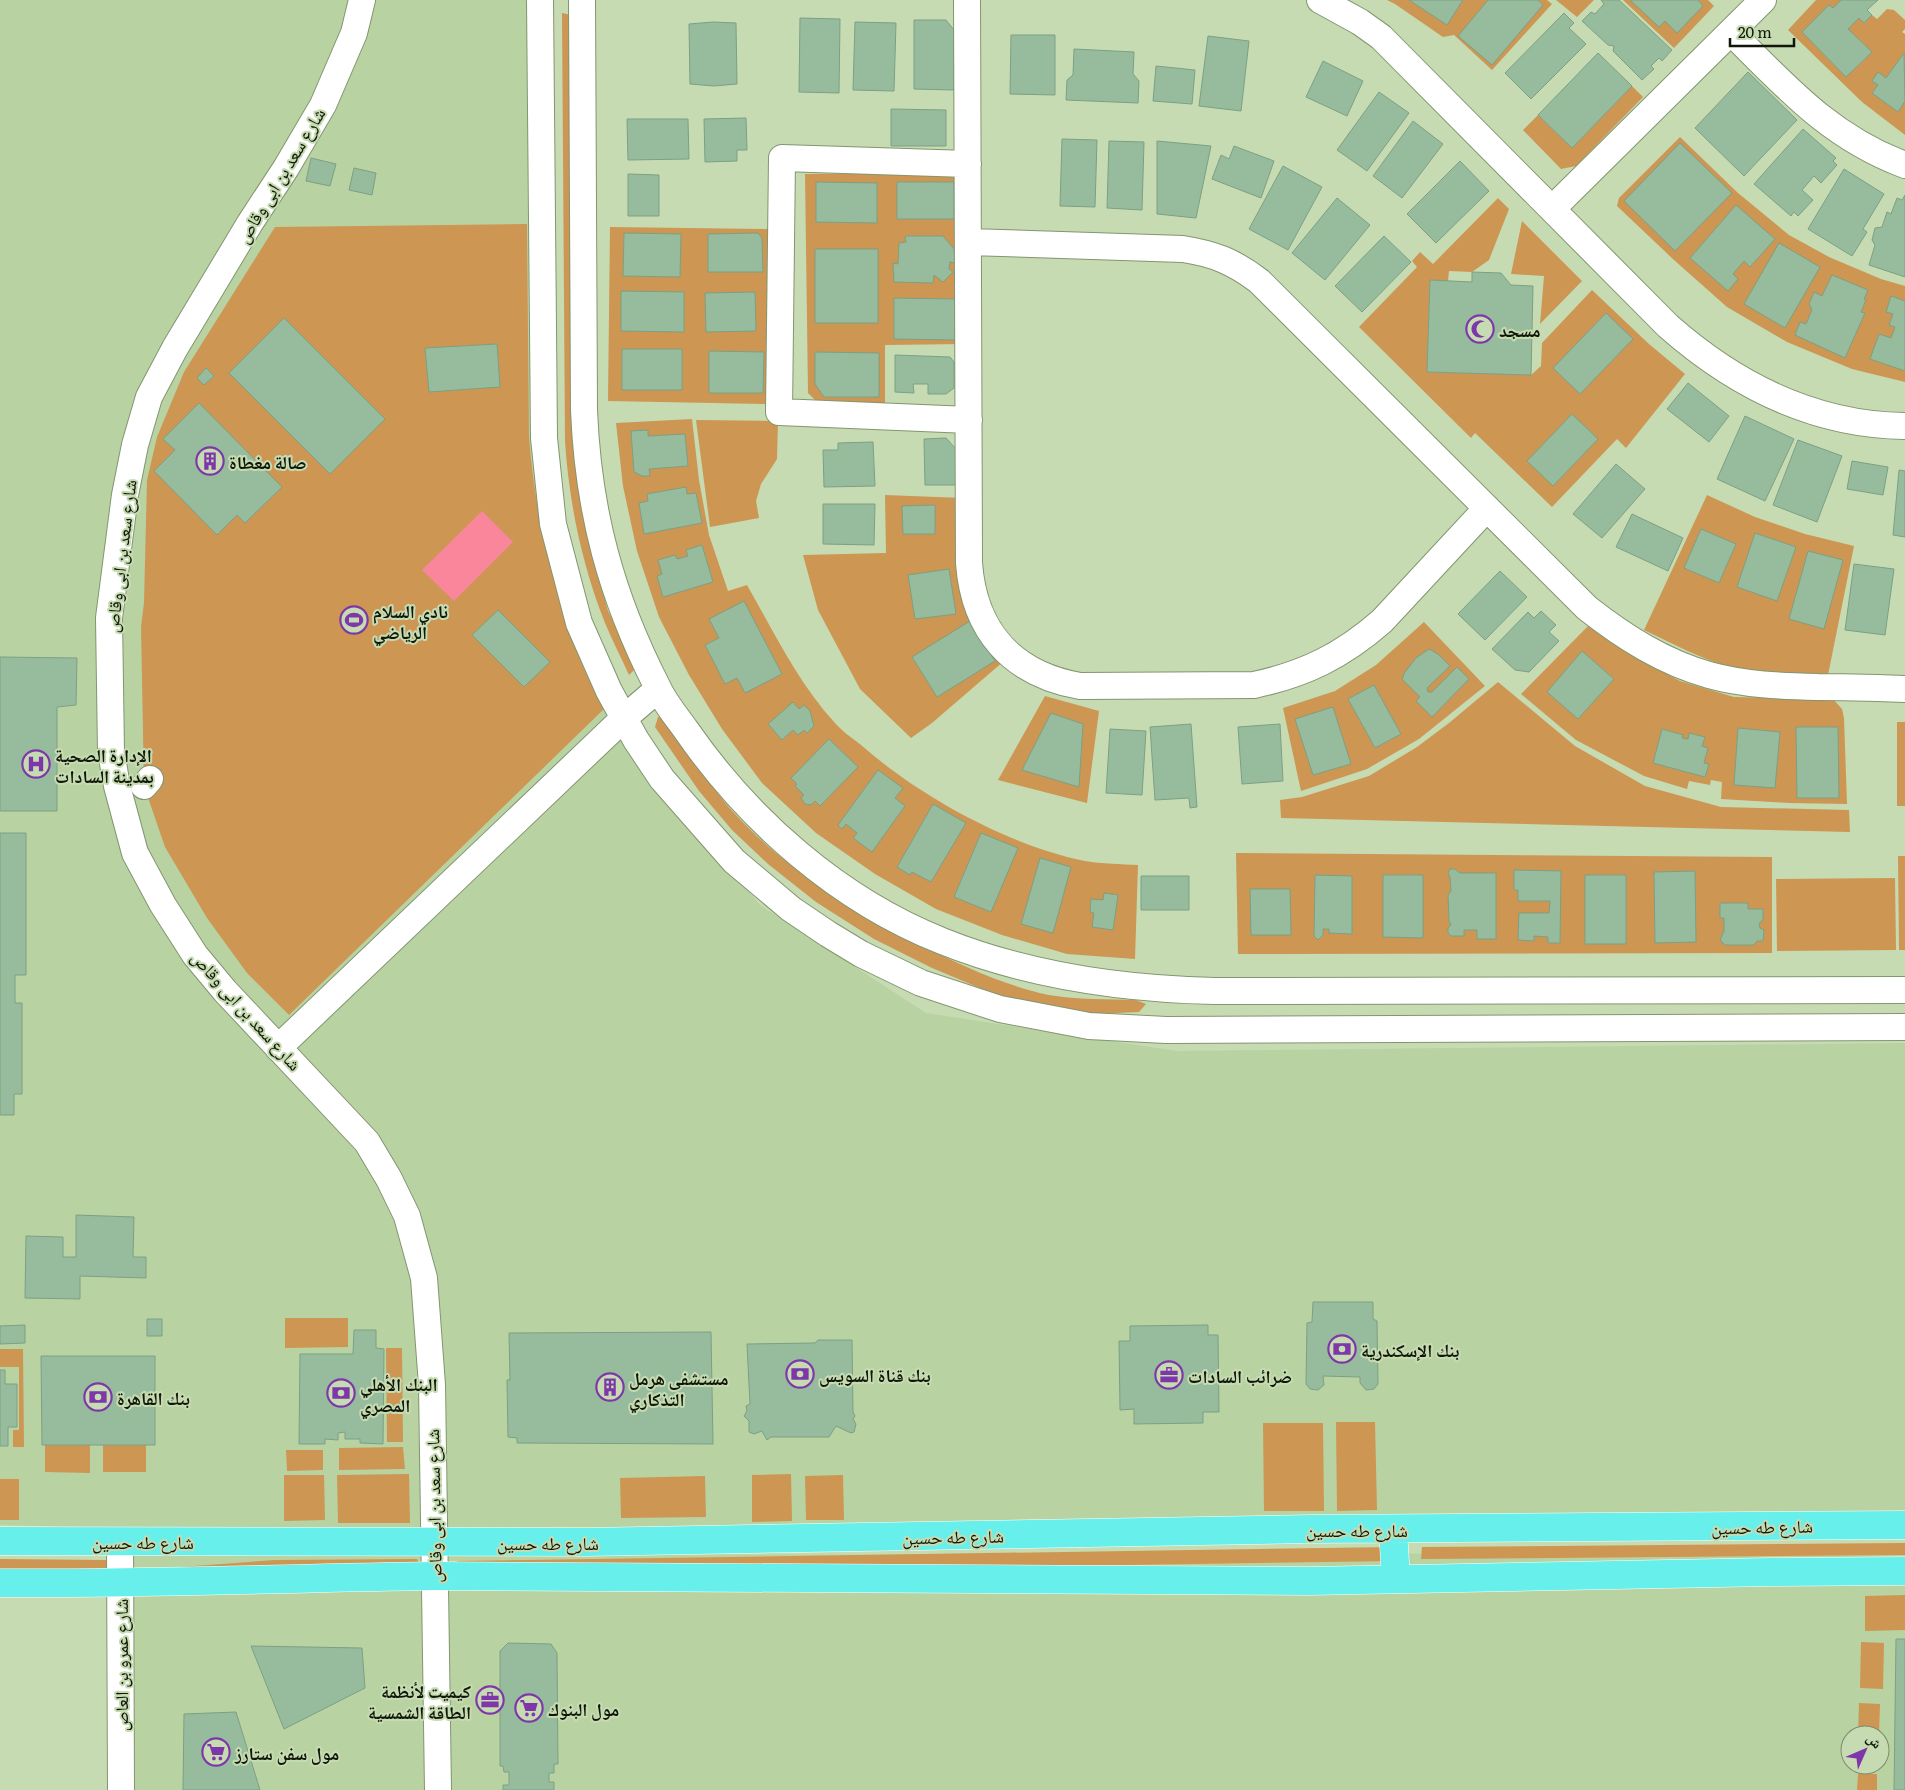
<svg xmlns="http://www.w3.org/2000/svg" width="1905" height="1790" viewBox="0 0 1905 1790" font-family="Literata,'Noto Naskh Arabic',serif">
<style>
.built{fill:#b9d2a2;fill-rule:evenodd}
.green{fill:#cd9653}
.water{fill:#f9869a}
.building{fill:#97bc9d;stroke:#7ca083}
.lines{fill:none;stroke-linecap:round;stroke-linejoin:round}
.minor-casing{stroke:#829670;stroke-width:28}
.major-casing{stroke:#fff;stroke-width:29}
.minor{stroke:#fff;stroke-width:26}
.major{stroke:#66efeb;stroke-width:28}
.labels{text-anchor:middle;dominant-baseline:central;stroke-width:4;stroke-linejoin:round;paint-order:stroke}
.street-label{font-size:18px;fill:#101708;stroke:#c6dbb2}
.poi-label{font-size:18px;font-weight:bold;fill:#101708;stroke:#c6dbb2;text-anchor:start}
</style>
<rect width="100%" height="100%" fill="#c6dbb2"/>
<path class="built" d="M0 0H538L548 523 664 789 760 905 926 1013 1177 1051 1905 1043V1521L434 1538 0 1525Z
M1905 1550V1790H129L125 1555 1372 1554ZM1850 1735H1880V1765H1850Z"/>
<path class="green" d="M1387 0H1547L1552 4 1492 70 1454 35 1443 37 1395 4Z
M1556 0H1594L1577 17Z
M1623 0H1708L1714 6 1674 48Z
M1816 0H1841L1833 8 1829 5 1802 32 1846 77 1872 52 1848 29 1859 18 1864 23 1872 15 1877 19 1887 9 1894 10 1905 20V29L1902 32 1905 34V135L1862 102 1788 30Z
M562 13 571 15 575 469 592 554 608 611 637 667 629 675C621 657 612 640 605 623 582 565 569 503 565 441Z
M1632 86 1643 97 1576 166 1561 169 1523 130 1538 115 1572 148Z
M1680 137 1738 193 1789 235 1829 257 1881 279 1905 286V382L1852 369 1787 342 1727 307 1674 260 1617 206 1619 198Z
M964 173 965 344 885 345V405L819 404 808 393 805 174Z
M1498 198 1509 209 1489 260 1472 272 1449 271 1448 281H1430L1427 372 1531 375 1541 366 1542 343 1592 290 1649 344 1685 374 1626 448 1617 439 1552 507 1475 433 1471 438 1359 327 1417 267 1412 261 1420 252 1433 264Z
M1522 221 1582 281 1540 324 1544 276 1511 274Z
M527 224 529 437C535 514 553 592 582 664 588 679 597 693 605 708L289 1015 247 973 207 918 165 847 144 786 141 627 144 603 147 480 157 437 184 372 275 227Z
M610 227 769 229 767 404 608 401Z
M692 419 699 480 709 535 728 591 747 585C774 632 798 683 835 723 842 731 852 738 861 745 919 796 1009 846 1085 861 1102 864 1121 864 1138 865L1135 959 1067 954 1002 935 936 909 875 874 816 833 762 783 722 729 689 675 659 617 637 551 623 486 616 423Z
M696 420 778 421 777 459 761 484 756 501 759 518 710 527Z
M885 495 963 498 1004 661 932 723 911 738 860 689 818 610 803 555 886 553Z
M1707 495 1755 517 1805 534 1854 546 1828 675C1796 674 1763 676 1732 668 1702 659 1673 644 1644 630Z
M1593 621 1634 657 1680 681 1734 697 1833 699 1842 709 1844 718 1847 804 1789 803 1721 799 1722 782 1711 780 1710 785 1689 781 1687 789 1644 776 1576 740 1521 694Z
M1424 622 1485 686 1419 739 1367 769 1301 791 1283 708 1335 691 1376 665Z
M1498 682 1575 746 1645 786 1721 807 1849 810 1850 832 1281 818 1280 800 1302 797 1369 776 1417 747 1449 723Z
M1045 696 1099 711 1087 803 998 780Z
M667 716C688 749 709 786 736 815 786 869 850 909 915 942 958 964 1002 985 1049 995 1077 1000 1108 999 1136 1000L1146 1004 1139 1012 1094 1014 1021 1002 980 988 932 968 874 939 816 902 768 864 732 830 699 791 655 727 658 717Z
M1897 722H1905V806H1897Z
M1236 853 1772 857V953L1238 954Z
M1898 856H1905V950H1899Z
M1895 878 1896 950 1777 951 1776 879Z
M285 1318H348V1347L285 1348Z
M386 1348H402L403 1442H387Z
M0 1349H23L24 1447H13V1430H19V1367H0Z
M1336 1422H1375L1377 1510 1337 1511Z
M1263 1423H1323L1324 1511H1264Z
M45 1445H90V1473L45 1472Z
M103 1445H146V1472H103Z
M403 1447 405 1469 339 1470V1448Z
M286 1450H323V1470L287 1471Z
M409 1474 410 1523H338L337 1475Z
M791 1474 792 1521 752 1522V1475Z
M284 1475H324L325 1520 284 1521Z
M843 1475 844 1520H806L805 1476Z
M705 1476 706 1517 621 1518 620 1478Z
M0 1479H19V1520H0Z
M1905 1543V1555L1421 1559 1422 1547Z
M1394 1547 1395 1561 456 1575 457 1561Z
M0 1559 106 1560 111 1566 106 1572H0Z
M417 1559 421 1567 153 1569 275 1560Z
M1905 1595V1630L1865 1631V1596Z
M1861 1642 1884 1643 1883 1689 1860 1688Z
M1859 1703 1880 1704 1879 1735H1858Z
M1858 1774H1877V1790H1857Z"/>
<path class="water" d="M482 511 513 542 454 601 422 570Z"/>
<path class="building" d="M1409 0H1463L1447 25Z
M1488 0H1538L1543 5 1492 65 1458 36Z
M1601 0H1619L1672 50 1662 61 1659 58 1651 66 1654 69 1642 80 1613 51 1614 46 1608 45 1582 21 1591 12 1595 14 1604 4Z
M1630 0H1698L1703 6 1677 33 1665 21 1659 27Z
M1841 0H1878L1867 10 1872 15 1864 23 1859 18 1848 29 1872 52 1846 77 1802 32 1829 5 1833 8Z
M1564 13 1574 23 1569 28 1586 44 1531 99 1505 73Z
M800 18 840 19 839 93 799 92Z
M914 20H946L954 30V90L914 89Z
M713 22 736 23 737 84 714 86 690 84 689 24Z
M855 22 896 23 894 91 853 90Z
M1011 35H1055V95L1010 94Z
M1208 36 1249 41 1241 111 1199 106Z
M1074 49 1134 52 1133 74 1139 81 1138 103 1066 100 1067 80 1073 75Z
M1598 53 1632 86 1572 148 1538 115Z
M1904 53 1905 101 1898 112 1872 93 1878 85 1872 81 1878 72 1886 78Z
M1323 61 1363 81 1347 116 1306 97Z
M1156 66 1195 70 1192 104 1153 101Z
M1748 72 1797 120 1744 176 1695 128Z
M1379 92 1409 113 1367 171 1337 150Z
M891 109 946 110V146H891Z
M746 118 747 150H737V161L705 162 704 119Z
M627 119H688L689 159 628 160Z
M1413 121 1443 144 1402 198 1373 176Z
M1803 129 1836 158 1833 161 1837 165 1821 183 1814 176 1802 190 1813 200 1798 216 1794 212 1791 216 1754 184Z
M1062 139 1097 140 1095 207 1060 206Z
M1109 141 1144 142 1142 210 1107 208Z
M1157 141 1211 146 1196 218 1157 214Z
M1680 143 1732 193 1675 251 1624 201Z
M1234 146 1274 161 1261 198 1212 179 1221 155 1229 159Z
M311 158 336 164 330 186 306 181Z
M1460 161 1489 191 1436 243 1407 214Z
M1283 166 1322 187 1288 250 1249 229Z
M354 168 376 173 372 195 349 190Z
M1844 169 1884 194 1863 229 1867 232 1852 256 1808 229Z
M628 174 659 175V216H628Z
M816 182 877 183V223L816 222Z
M897 182H954V219H897Z
M1905 195V277L1869 265 1875 245 1872 240 1875 228 1882 227 1887 212 1891 214 1897 198 1902 200Z
M1337 198 1370 225 1325 280 1292 253Z
M1736 205 1775 239 1750 267 1744 261 1733 274 1738 279 1728 291 1690 258Z
M624 233 681 234 680 277 623 276Z
M758 233 762 238 763 272H708V234Z
M905 236H943L954 249 955 263 950 262 949 269 953 272 943 282 934 275 933 283 894 282 893 263 898 264 899 243 906 242Z
M1384 236 1411 262 1362 312 1335 286Z
M1779 243 1820 267 1785 328 1744 304Z
M815 249H878V323H815Z
M1472 272 1501 273 1511 285 1533 286 1531 375 1427 372 1430 280 1472 282Z
M1832 275 1868 290 1864 299 1866 300 1861 312 1865 313 1845 358 1795 335 1800 322 1806 324 1812 310 1809 304 1814 292 1822 296Z
M621 291 684 292V332L621 331Z
M755 292 756 331 706 332 705 293Z
M1891 296 1905 301V371L1870 359 1879 334 1891 338 1895 327 1889 325 1893 314 1886 312Z
M894 298 957 299 956 340 894 339Z
M1606 313 1633 339 1580 394 1553 368Z
M284 318 385 419 330 474 229 373Z
M497 344 500 387 429 392 425 348Z
M622 349H682V390H622Z
M709 351 764 352 763 393H709Z
M815 352 879 353V397H824L815 384Z
M895 355 950 357 954 362V388L946 394H928V384H913L914 393 895 392Z
M206 368 214 376 204 385 197 378Z
M1688 383 1729 416 1709 442 1667 409Z
M199 403 282 487 245 523 237 515 217 535 154 471 175 450 163 439Z
M1572 414 1598 439 1553 486 1527 461Z
M1745 416 1794 439 1765 501 1717 479Z
M648 430V436L685 434 688 466 649 469 650 476H642L634 472 631 431Z
M946 438 956 449 957 485H925L924 439Z
M1798 440 1842 456 1817 522 1773 505Z
M873 442 875 486 824 487 823 450H838V443Z
M1852 461 1888 467 1883 495 1847 489Z
M1616 464 1645 489 1602 538 1573 514Z
M1899 470 1905 471V537L1893 535Z
M686 487 687 494 696 493 702 523 644 534 639 503 648 501 647 494Z
M823 504H875L874 545 823 544Z
M935 505V534H903L902 506Z
M1632 514 1683 538 1668 571 1616 547Z
M1701 529 1736 544 1719 583 1684 568Z
M1755 533 1796 547 1777 601 1737 587Z
M702 545 713 582 663 597 657 576 662 574 658 560 675 555 677 559 688 556 686 550Z
M1808 551 1843 560 1824 629 1789 619Z
M1854 564 1894 569 1885 635 1845 630Z
M949 569 956 614 915 619 908 575Z
M1500 571 1527 597 1485 640 1458 614Z
M744 601 782 674 745 693 737 678 725 684 705 645 719 638 709 619Z
M498 610 550 662 524 687 472 635Z
M1541 611 1556 625 1549 632 1559 641 1529 672 1515 670 1492 649 1528 612 1534 618Z
M970 621 995 661 937 697 912 657Z
M1429 649 1438 654 1450 666 1427 688 1428 692H1432L1457 667 1469 679 1432 717 1416 701 1420 697 1402 679 1405 672 1416 658Z
M1582 651 1614 679 1578 719 1547 692Z
M0 657 77 658 76 705 57 707V811H0Z
M1374 685 1401 734 1375 748 1348 699Z
M793 702 799 709 804 705 810 711 814 726 807 733 804 730 798 735 793 730 782 740 768 724Z
M1333 707 1351 764 1313 775 1295 719Z
M1051 713 1083 724 1079 787 1022 770Z
M1191 724 1197 807 1190 808 1189 798 1155 800 1150 727Z
M1280 724 1283 781 1242 784 1238 727Z
M1796 727H1838L1839 798H1797Z
M1738 728 1780 732 1775 788 1734 785Z
M1110 729 1146 731 1142 795 1106 793Z
M1662 729 1683 735 1682 738 1688 739 1689 733 1705 737 1702 746 1708 748 1704 763 1709 764 1705 777 1653 763Z
M829 739 858 767 820 806 815 801 811 805 805 804 801 798 804 795 795 786 797 784 791 778Z
M878 770 903 788 895 798 905 806 872 852 853 838 857 833 846 824 842 829 838 825Z
M933 804 966 823 931 882 912 872 910 875 897 867Z
M0 833H26V975H15V1003H22V1094H14V1115H0Z
M981 833 1018 848 991 912 954 897Z
M1040 858 1071 867 1053 933 1021 924Z
M1450 869H1455L1460 873H1496V939H1477V930H1464V936H1451L1448 933V928L1451 925 1449 921 1448 895 1451 891 1450 877 1448 873Z
M1514 870 1561 871 1560 943H1548V937L1534 936V941L1518 940 1519 913H1549L1550 901H1518V890H1514Z
M1695 871 1696 942 1655 943 1654 872Z
M1315 875 1352 876V934L1329 933V929H1323V935L1318 940 1314 936Z
M1383 875H1423V938L1383 937Z
M1585 875H1626V944H1585Z
M1141 876H1189V910H1141Z
M1250 889H1290L1291 935H1251Z
M1104 893 1118 895 1113 930 1092 927 1094 913 1090 912 1091 899 1103 900Z
M1720 903H1748V909H1763V919L1759 924 1760 928 1764 930 1763 941H1757L1754 945H1725L1720 940 1724 931V918H1720Z
M76 1215 134 1217 133 1257H146V1278L80 1276V1299L25 1298 26 1236 63 1237V1257H76Z
M1313 1302H1373V1319L1377 1321 1378 1384 1374 1389 1366 1390 1360 1383V1377L1323 1376 1324 1385 1318 1390 1310 1389 1306 1384 1307 1323 1312 1322Z
M147 1319H162V1336H147Z
M25 1325V1343L0 1344V1326Z
M1208 1325V1335H1218L1219 1412H1203V1423L1134 1424V1409L1120 1410 1119 1341H1130V1326Z
M354 1330H376V1348L384 1349 383 1444 360 1443V1439H345V1432L338 1433V1440L325 1439V1444H299L300 1354H353Z
M711 1332 713 1444 517 1443V1438L508 1437 507 1380H510L509 1333Z
M818 1340H852L853 1412 855 1416 853 1419 856 1424 854 1432 851 1433 836 1426 829 1437H771L767 1440 762 1431 754 1434 749 1432V1421L744 1416 747 1411 746 1406 750 1404 747 1344 815 1343Z
M41 1356H155V1445H42Z
M0 1370H5V1384H17V1427H8V1446H0Z
M1896 1639H1905V1790H1894Z
M508 1643 551 1644 557 1653 558 1764H554V1773H549V1782H554V1790H503V1785H509V1772H504L503 1766H500V1651Z
M251 1646 362 1648 365 1688 284 1729Z
M236 1712 260 1790H183L184 1714Z"/>
<g class="lines">
<g class="minor-casing">
<path id="minor" d="M362 0 354 33 323 105 286 168 250 223 175 348 149 397 135 445 125 495 109 618 111 752 117 786 135 853 163 905 195 955 225 991 367 1142 389 1179 407 1216 424 1278 432 1385 438 1790
M540 0 544 438 553 524 579 623 609 691 636 740 662 779 734 861 791 909 828 934 861 954 921 983 1000 1009 1089 1026 1166 1030 1905 1027
M582 0 584 410C588 511 611 596 657 686 664 702 676 716 686 730 749 821 839 900 942 941 1029 976 1122 989 1215 991L1905 990
M967 0 969 563C974 631 1012 674 1080 686L1254 685C1305 674 1342 656 1382 621L1487 508
M1320 0 1360 22 1381 37 1668 326C1735 385 1813 425 1905 426
M1731 32C1786 87 1830 137 1905 165
M968 164 782 158 779 412 969 420
M1552 209 1763 0
M969 242 1183 249C1215 254 1234 262 1259 281L1587 608C1624 637 1663 662 1709 675 1745 685 1781 686 1818 687 1847 687 1876 688 1905 689
M144 786 150 779
M278 1048 623 719 658 689
M120 1541 121 1790"/>
</g>
<g class="major-casing">
<path id="major" d="M1393 1530 1396 1579
M0 1541 586 1542 1312 1529 1905 1525
M0 1583C145 1584 290 1578 434 1576L1310 1581 1771 1572 1905 1571"/>
</g>
<use href="#minor" class="minor"/>
<use href="#major" class="major"/>
</g>
<defs>
<g id="mosque-ring" transform="scale(1.4375)"><circle r="9.5" fill="#c6dbb2" stroke="#7e37a9" stroke-width="1.5"/><path d="M3.5-4.9A6 6 0 1 0 3.5 4.9A5 5 0 1 1 3.5-4.9Z" fill="#7e37a9"/></g>
<g id="building-ring" transform="scale(1.4375)"><circle r="9.5" fill="#c6dbb2" stroke="#7e37a9" stroke-width="1.5"/><path d="M-4-6H4V6H1V3H-1V6H-4ZM-2.5-4.3h1.7v1.8h-1.7ZM.8-4.3h1.7v1.8H.8ZM-2.5-1h1.7V.8h-1.7ZM.8-1h1.7V.8H.8Z" fill="#7e37a9"/></g>
<g id="stadium-ring" transform="scale(1.4375)"><circle r="9.5" fill="#c6dbb2" stroke="#7e37a9" stroke-width="1.5"/><path d="M0-5a6.5 5 0 1 0 0 10a6.5 5 0 1 0 0-10ZM-3.5-1.8h7v3.6h-7Z" fill="#7e37a9"/></g>
<g id="hospital-ring" transform="scale(1.4375)"><circle r="9.5" fill="#c6dbb2" stroke="#7e37a9" stroke-width="1.5"/><path d="M-5-5h3v3.5h4V-5h3V5h-3V1.5h-4V5h-3Z" fill="#7e37a9"/></g>
<g id="bank-ring" transform="scale(1.4375)"><circle r="9.5" fill="#c6dbb2" stroke="#7e37a9" stroke-width="1.5"/><path d="M-6-4H6V4H-6ZM0-2.3a2.3 2.3 0 1 0 0 4.6a2.3 2.3 0 1 0 0-4.6Z" fill="#7e37a9"/></g>
<g id="office-ring" transform="scale(1.4375)"><circle r="9.5" fill="#c6dbb2" stroke="#7e37a9" stroke-width="1.5"/><path d="M-6-3h4V-5.5h4V-3h4V5H-6ZM-1-4.5V-3h2v-1.5ZM-6 0V1H6V0Z" fill="#7e37a9"/></g>
<g id="supermarket-ring" transform="scale(1.4375)"><circle r="9.5" fill="#c6dbb2" stroke="#7e37a9" stroke-width="1.5"/><path d="M-6-5.5h2.5l.6 2H6L4.5 2H-2.5L-4.4-4H-6ZM-1.5 3.2a1.3 1.3 0 1 0 .1 0ZM3 3.2a1.3 1.3 0 1 0 .1 0Z" fill="#7e37a9"/></g>
</defs>
<g fill-rule="evenodd">
<use href="#mosque-ring" x="1480" y="329"/>
<use href="#building-ring" x="210" y="461"/>
<use href="#stadium-ring" x="354" y="620"/>
<use href="#hospital-ring" x="36" y="764"/>
<use href="#bank-ring" x="1342" y="1349"/>
<use href="#bank-ring" x="800" y="1374"/>
<use href="#office-ring" x="1169" y="1375"/>
<use href="#building-ring" x="610" y="1387"/>
<use href="#bank-ring" x="341" y="1393"/>
<use href="#bank-ring" x="98" y="1397"/>
<use href="#office-ring" x="490" y="1700"/>
<use href="#supermarket-ring" x="529" y="1708"/>
<use href="#supermarket-ring" x="216" y="1752"/>
</g>
<g class="labels">
<g class="street-label">
<text transform="translate(280 175) rotate(-59)">شارع سعد بن ابى وقاص</text>
<text transform="translate(120 556) rotate(-83)">شارع سعد بن ابى وقاص</text>
<text transform="translate(247 1010) rotate(48)">شارع سعد بن ابى وقاص</text>
<text transform="translate(433 1506) rotate(-91)">شارع سعد بن ابى وقاص</text>
<text transform="translate(1762 1526) rotate(-1)">شارع طه حسين</text>
<text x="1357" y="1529">شارع طه حسين</text>
<text transform="translate(953 1536) rotate(-1)">شارع طه حسين</text>
<text x="143" y="1541">شارع طه حسين</text>
<text x="548" y="1542">شارع طه حسين</text>
<text transform="translate(120 1665) rotate(-90)">شارع عمرو بن العاص</text>
</g>
<g class="poi-label">
<text x="1499" y="329">مسجد</text>
<text x="229" y="461">صالة مغطاة</text>
<text x="373" y="610">نادي السلام<tspan x="373" dy="21">الرياضي</tspan></text>
<text x="55" y="754">الإدارة الصحية<tspan x="55" dy="21">بمدينة السادات</tspan></text>
<text x="1361" y="1349">بنك الإسكندرية</text>
<text x="819" y="1374">بنك قناة السويس</text>
<text x="1188" y="1375">ضرائب السادات</text>
<text x="629" y="1377">مستشفى هرمل<tspan x="629" dy="21">التذكاري</tspan></text>
<text x="360" y="1383">البنك الأهلي<tspan x="360" dy="21">المصري</tspan></text>
<text x="117" y="1397">بنك القاهرة</text>
<text x="471" y="1690" text-anchor="end">كيميت لأنظمة<tspan x="471" dy="21">الطاقة الشمسية</tspan></text>
<text x="548" y="1708">مول البنوك</text>
<text x="235" y="1752">مول سفن ستارز</text>
</g>
</g>
<g transform="translate(1865 1750) rotate(45)"><circle r="24" fill="#c6dbb2" stroke="#7d8d6e"/>
<path d="M0-4L9 19L0 12L-9 19Z" fill="#7e37a9"/>
<text y="-8" font-size="14" font-weight="bold" text-anchor="middle" fill="#101708">ش</text>
</g>
<path d="M1730 38v8h64v-8" fill="none" stroke="#101708" stroke-width="2.5"/>
<text x="1738" y="38" font-size="15" fill="#101708" stroke="#c6dbb2" stroke-width="4" paint-order="stroke">20 m</text>
</svg>
